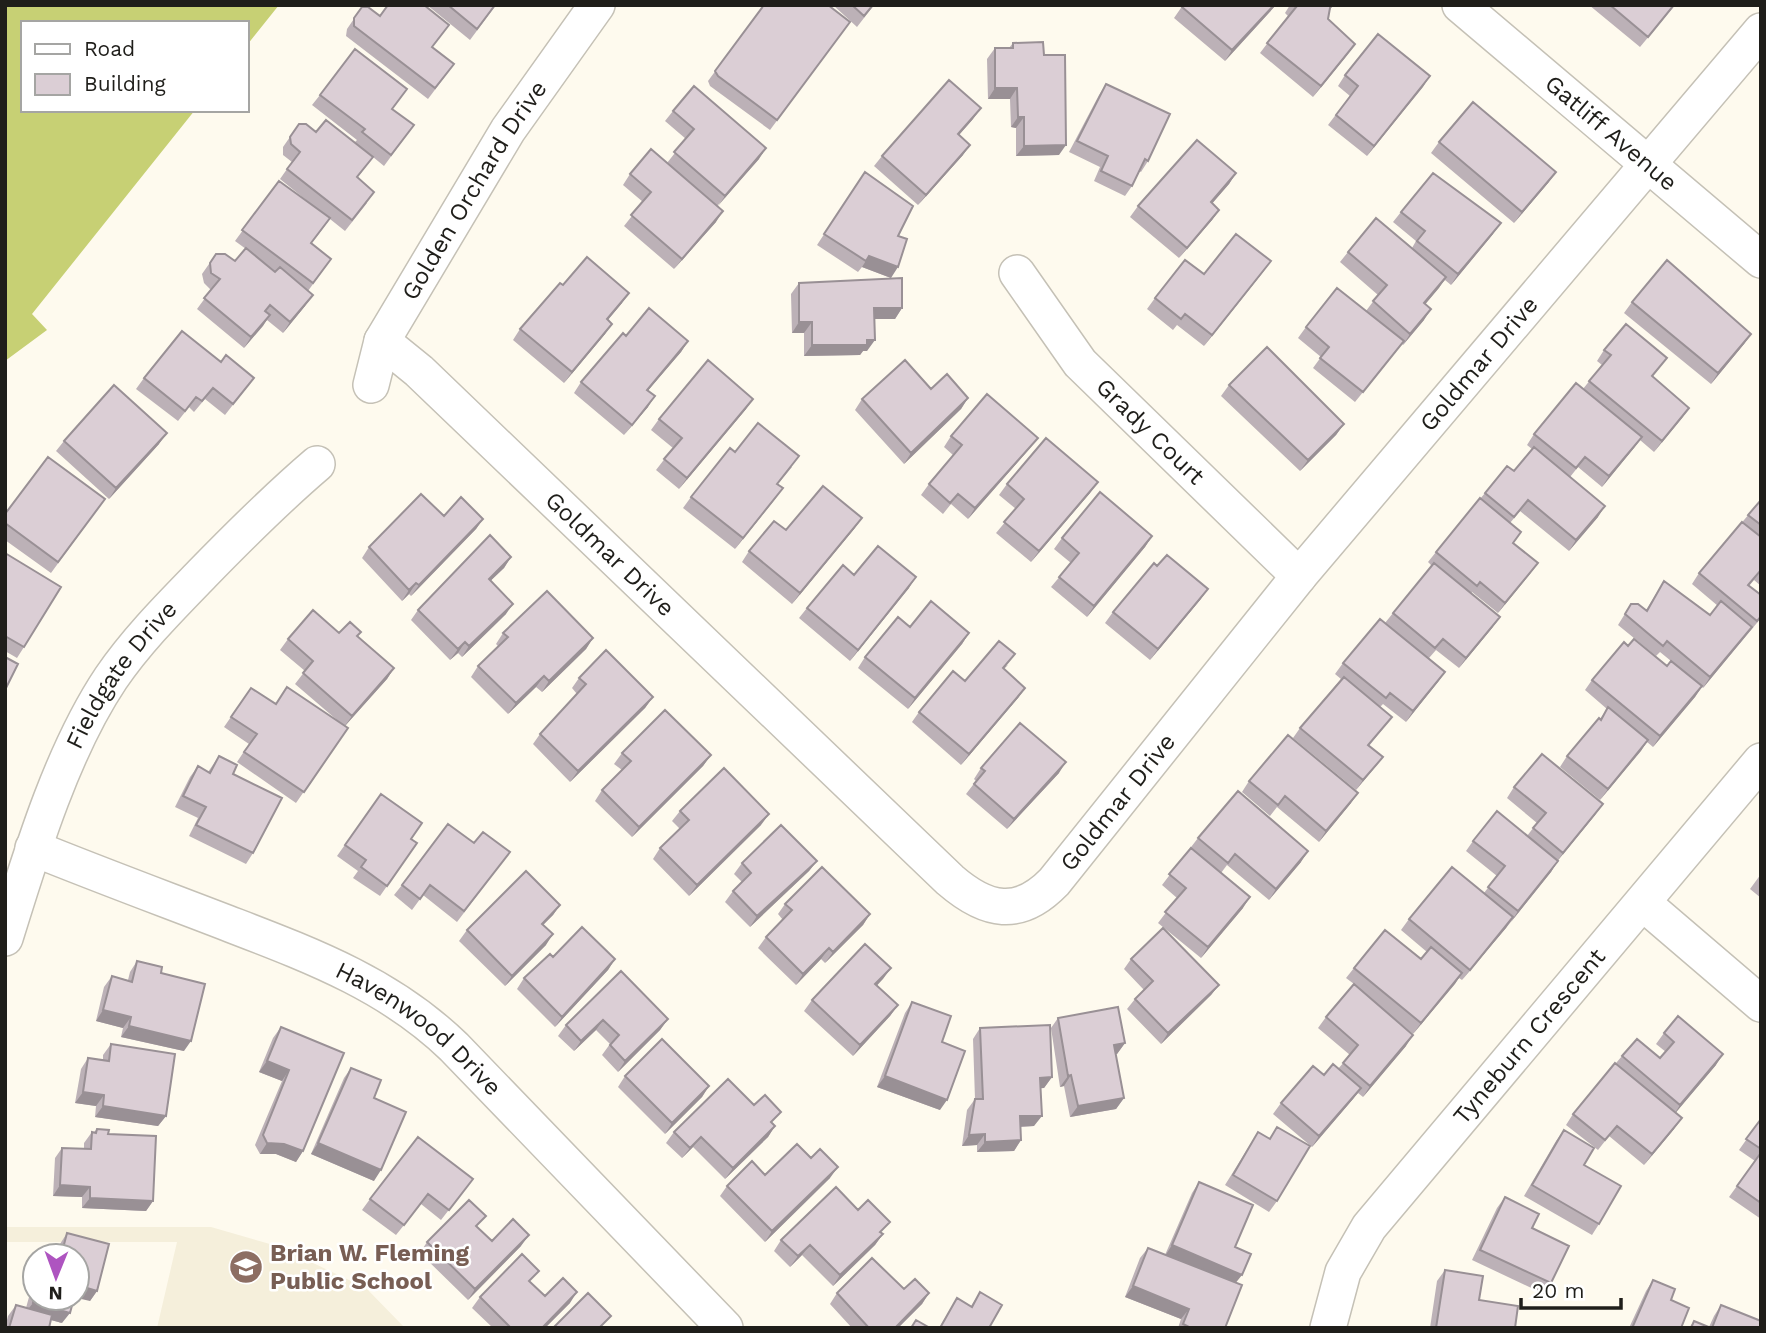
<svg xmlns="http://www.w3.org/2000/svg" width="1766" height="1333" viewBox="0 0 1766 1333" font-family="'Work Sans',sans-serif">
<style>
.built{fill:#f5efdb}
.forest{fill:#c7d074}
.lines{fill:none;stroke-linecap:round;stroke-linejoin:round}
.street-casing{stroke:#c5c1b6;stroke-width:38}
.street{stroke:#fff;stroke-width:35}
.wall{fill:#bcb1b7}
.shaded-wall{fill:#999095}
.building{fill:#dbced5;stroke:#999095;stroke-width:2}
.labels{text-anchor:middle;dominant-baseline:central;stroke-width:5;stroke-linejoin:round;paint-order:stroke}
.street-label{font-size:24px;fill:#1f1e1a;stroke:#fff}
.education-label{font-size:24px;font-weight:bold;fill:#785e54;stroke:#fff;text-anchor:start}
</style>
<rect width="100%" height="100%" fill="#fefaee"/>
<path class="built" d="M5 1227H211L277 1246 366 1288 405 1328H157L177 1242H5Z"/>
<path class="forest" d="M5 5H279L247 45V23H23V110H195L32 314 47 330 5 361Z"/>
<g class="lines">
<g class="street-casing">
<g id="street">
<path id="s1" d="M1460 5 1761 260"/>
<path id="s2" d="M1017 273 1080 363 1299 576"/>
<path id="s3" d="M382 341 419 371 950 880C987 912 1019 918 1054 882L1299 576 1761 31"/>
<path id="s4" d="M371 385 382 341 508 130 597 5"/>
<path id="s5" d="M33 848C97 874 162 898 227 923 310 955 389 984 454 1047L725 1328"/>
<path d="M1643 903 1761 1004"/>
<path id="s6" d="M5 938C31 854 62 751 111 678 137 640 170 607 202 574 239 536 276 499 317 464"/>
<path id="s7" d="M1328 1328 1343 1272 1369 1227 1761 761"/>
</g>
</g>
<use href="#street" class="street"/>
</g>
<path class="wall" d="M427 5H496L470 40Z
M764 5 850 22 770 130 710 86 708 81Z
M833 5H874L857 27Z
M1183 5H1276L1225 61 1174 18Z
M1290 5H1333L1330 10 1328 19 1347 55 1313 97 1260 53 1288 16 1285 13Z
M1589 5H1675L1640 47Z
M362 7 380 16 432 47 446 75 428 99 346 36 347 29Z
M1013 43 1044 55 1059 155 1016 156V128L1011 127 1010 99H988L987 59 995 48H1009Z
M1345 75 1430 76 1367 156 1328 125 1350 96 1338 86Z
M1106 84 1148 161 1141 172 1139 171 1132 186 1125 196 1094 181 1100 167 1069 152 1099 95Z
M320 95 392 109 414 125 384 166 373 157 357 178 367 203 345 231 330 219 311 244 331 259 308 291 305 306 283 333 267 320 244 348 197 309 211 290 204 283 202 274 216 254 235 261 246 249 235 241 279 181 321 212 280 179 292 162 283 155V147L299 124 316 132 355 142 357 140 312 105Z
M673 111 759 159 717 206 716 222 674 269 624 226 643 202 623 185 630 174 667 163 686 139 665 121Z
M973 119 959 135 963 155 918 205 874 166 882 156Z
M1439 142 1556 172 1548 183 1514 223 1431 153Z
M865 172 898 236 891 278 862 267 858 272 817 245Z
M1236 173 1229 184 1212 203 1219 210 1212 220 1179 258 1130 217 1138 206Z
M1401 212 1493 234 1451 285 1445 280 1425 304 1424 320 1403 345 1402 344 1355 402 1313 368 1321 357 1298 338 1306 327 1366 311 1378 295 1340 262 1348 252 1412 248 1416 241 1393 222Z
M1263 272 1204 346 1177 325 1173 330 1147 309 1155 298 1204 274Z
M799 283 902 308 895 319H874L867 351H863L860 355 804 356V333H792L791 294Z
M563 285 622 303 608 320 605 334 564 383 513 340 520 329Z
M1632 302 1751 334 1744 344 1711 384 1624 313Z
M626 336 688 341 681 352 648 390V407L624 435 574 393 581 382Z
M1604 350 1667 358 1652 377 1689 408 1654 452 1640 440 1602 487 1578 467 1570 477 1598 517 1569 551 1520 511 1510 523 1513 543 1538 563 1498 613 1472 592 1471 594 1500 617 1492 628 1459 668 1436 650 1429 658 1445 672 1406 722 1383 704 1380 707 1392 717 1369 746 1383 757 1356 790 1293 738 1300 728 1341 679 1335 674 1343 663 1385 623 1393 613 1432 566 1428 562 1436 552 1485 493 1514 471 1532 449 1527 445 1534 434 1583 389 1602 365 1597 361Z
M144 378 246 388 225 415 205 399 194 412 189 407 178 421 136 389Z
M1229 385 1344 424 1336 435 1300 471 1221 396Z
M931 389 968 398 961 409 904 464 855 410 862 399Z
M746 409 679 489 656 470 673 448 651 430 659 419Z
M951 436 1030 448 968 519 951 504 943 514 921 495 929 484 953 455 944 447Z
M64 441 159 444 109 499 56 451Z
M735 452 792 467 778 484 775 499 735 549 683 508 691 497Z
M1007 484 1090 493 1031 562 996 533 1016 509 999 495Z
M105 499 51 573 5 540V514Z
M1761 500V586L1754 580 1749 586 1761 618 1703 688 1702 687 1695 697 1653 747 1647 742 1600 800 1560 767 1567 756 1600 719 1607 709 1585 690 1592 680 1628 646 1667 666 1671 661 1660 652 1656 656 1618 625 1631 604 1646 610 1664 581 1710 615 1718 606 1692 584 1699 573Z
M444 516 483 519 476 529 411 596 409 594 402 601 362 558 369 547Z
M862 518 854 529 792 604 742 562 749 551Z
M1152 536 1145 547 1087 617 1051 587 1071 563 1054 549 1062 538Z
M5 553 24 647 17 658 5 651Z
M511 557 504 568 490 581 506 614 462 657 458 653 450 660 411 620 418 610Z
M1157 566 1208 589 1200 600 1150 660 1105 623 1113 612Z
M854 575 909 588 850 661 799 618 807 608Z
M910 627 969 633 962 644 908 709 858 668 865 657Z
M339 633 358 637 394 668 387 679 345 726 348 728 296 803 237 762 249 744 224 727 251 688 275 704 337 720 295 684 305 671 280 650 288 639Z
M503 633 593 638 586 649 542 692 536 687 508 714 471 677 478 666 498 646 496 644Z
M1008 665 1004 669 1025 688 1018 698 961 765 912 722 919 712 965 681Z
M579 678 653 697 645 708 570 782 533 744 540 734 577 694 572 688Z
M622 753 711 755 703 766 632 837 595 801 602 790 622 770 614 764Z
M219 756 233 774 253 853 246 864 189 836 198 818 175 807 190 777 198 766 208 772Z
M981 768 1059 773 1007 829 966 794 976 781 974 779Z
M1249 781 1351 803 1319 842 1277 807 1270 816 1242 792Z
M1514 787 1595 815 1558 860 1551 872 1506 928 1462 980 1459 978 1413 1034 1370 998 1406 1046 1363 1097 1358 1093 1312 1147 1273 1114 1281 1103 1324 1075 1338 1069 1350 1055 1318 1028 1326 1017 1354 984 1346 978 1354 968 1421 959 1427 952 1401 930 1409 919 1484 893 1497 876 1466 851 1473 841 1527 836 1537 823 1507 798Z
M381 794 411 839 417 843 380 896 353 878 358 871 337 856Z
M680 811 761 825 689 896 653 859 660 848 680 829 672 821Z
M1198 838 1301 862 1269 900 1227 865 1221 873 1243 908 1201 958 1158 923 1177 898 1162 885Z
M474 843 510 852 457 922 423 895 412 910 394 895 402 885Z
M817 861 809 871 750 927 725 902 733 891 742 882 734 874 742 863Z
M1761 874V898L1750 889Z
M785 904 870 914 863 925 825 963 821 959 796 985 758 948 766 937 783 920 778 914Z
M560 905 553 915 543 925 546 945 505 986 459 941 467 930Z
M553 957 615 959 608 970 555 1027 517 989 524 978Z
M1131 959 1219 985 1211 995 1161 1044 1127 1009 1135 999 1144 990 1124 969Z
M137 961 161 973 184 1051 121 1037 123 1028 96 1021 104 987 112 976 128 980 130 972Z
M891 968 877 985 898 1005 890 1016 853 1056 804 1011 812 1000Z
M621 971 668 1019 660 1030 618 1072 602 1055 610 1044 596 1030 574 1051 558 1036 566 1025Z
M912 1002 942 1042 940 1110 877 1087 905 1013Z
M1058 1018 1125 1043 1117 1054H1116L1124 1098 1116 1109 1070 1117 1064 1086 1060 1087 1051 1028Z
M281 1027 303 1151 296 1162 276 1154H260L255 1145 282 1081 259 1072 273 1038Z
M980 1028 1052 1077 1044 1088H1041L1034 1126 1021 1127V1140L1014 1151 977 1152V1145L962 1146 967 1110 975 1099 973 1039Z
M1664 1033 1716 1065 1675 1113 1674 1129 1644 1165 1609 1136 1598 1150 1566 1125 1573 1114 1622 1056 1660 1058 1666 1052 1656 1044Z
M111 1044 166 1116 158 1126 95 1117 96 1106 75 1103 81 1069 88 1058 103 1060V1055Z
M351 1068 374 1098V1181L311 1154 344 1078Z
M625 1076 709 1086 702 1097 665 1134 618 1087Z
M1761 1119V1219L1729 1197 1755 1161 1739 1150Z
M772 1123 775 1126 768 1137 725 1179 693 1147 682 1158 666 1143 674 1132Z
M1277 1127V1201L1269 1212 1225 1185 1258 1132 1269 1139Z
M97 1129 108 1134 153 1201 146 1211 82 1208V1197L53 1196 55 1158 62 1148H84V1143L92 1132H94Z
M1564 1130 1584 1165 1599 1224 1592 1235 1524 1196 1556 1141Z
M765 1175 830 1178 765 1242 720 1196 727 1186Z
M1199 1182 1235 1247 1236 1283 1225 1328H1178L1181 1319 1125 1297 1140 1258 1148 1248 1165 1255 1192 1193Z
M465 1189 441 1220 421 1204 396 1235 362 1210 370 1199Z
M1505 1197 1532 1228 1551 1283 1544 1294 1472 1260 1497 1208Z
M858 1210 883 1234 875 1245 833 1286 802 1255 790 1267 774 1251 781 1240Z
M478 1228 492 1241 521 1246 468 1300 420 1253 427 1242Z
M67 1233 97 1291 90 1301 77 1256H56L60 1244Z
M1445 1270 1479 1300 1515 1328H1430L1437 1281Z
M35 1275V1298L62 1323 51 1320 49 1328H5L8 1316 16 1305 26 1308Z
M1653 1280 1671 1300 1681 1328H1629L1646 1291Z
M531 1283 545 1296 570 1303 545 1328H493L472 1308 480 1297Z
M904 1289 929 1293 922 1304 898 1328H852L830 1304 837 1293Z
M980 1292 989 1328H939L957 1298 971 1306Z
M1721 1305 1761 1328H1689L1694 1321 1709 1327 1714 1316Z"/>
<path class="shaded-wall" d="M1274 5H1276L1225 61 1232 50Z
M1355 44 1347 55 1313 97 1321 86Z
M1430 76 1423 87 1367 156 1374 146Z
M995 88H1017L1010 99H988Z
M981 108 973 119 950 145 958 134Z
M1018 117H1024L1016 128 1011 127Z
M970 145 963 155 918 205 926 195Z
M1066 145 1059 155 1016 156 1024 146Z
M766 148 759 159 717 207 725 196Z
M1556 172 1548 183 1514 223 1522 212Z
M1236 173 1229 184 1204 213 1211 202Z
M1219 210 1212 220 1179 258 1187 248Z
M723 211 716 222 674 269 682 259Z
M1501 223 1493 234 1451 285 1458 274Z
M869 256 898 267 891 278 862 267Z
M1271 261 1263 272 1204 346 1212 335Z
M1446 277 1439 288 1417 314 1424 303Z
M629 293 622 303 599 330 607 319Z
M313 295 305 306 283 333 290 322Z
M874 308H902L895 319H867Z
M1431 309 1424 320 1403 345 1410 334Z
M270 315 263 326 244 348 251 337Z
M799 322H812L804 333H792Z
M612 324 605 334 564 383 572 372Z
M1751 334 1744 344 1711 384 1718 373Z
M867 340H875L867 351H863L860 355 804 356 812 345Z
M688 341 681 352 640 400 647 390Z
M655 396 648 407 624 435 632 425Z
M968 398 961 409 904 464 911 453Z
M753 399 746 409 679 489 687 478Z
M1689 408 1682 418 1654 452 1662 441Z
M1344 424 1336 435 1300 471 1308 460Z
M167 433 159 444 109 499 116 488Z
M1642 437 1634 448 1602 487 1609 476Z
M1038 438 1030 448 968 519 975 508Z
M1098 482 1090 493 1031 562 1039 551Z
M783 488 775 499 735 549 743 538Z
M1605 506 1598 517 1569 551 1576 540Z
M862 518 854 529 792 604 800 593Z
M483 519 476 529 411 596 419 585Z
M1152 536 1145 547 1087 617 1094 606Z
M511 557 504 568 481 590 489 579Z
M1538 563 1530 574 1498 613 1505 603Z
M916 577 909 588 850 661 858 650Z
M416 583 409 594 402 601 409 590Z
M1208 589 1200 600 1150 660 1158 649Z
M513 604 506 614 462 657 469 646Z
M1500 617 1492 628 1459 668 1466 658Z
M1752 627 1744 638 1703 688 1710 677Z
M969 633 962 644 908 709 915 698Z
M593 638 586 649 542 692 549 681Z
M465 642 458 653 450 660 458 649Z
M394 668 387 679 344 727 352 716Z
M1445 672 1438 682 1406 722 1413 711Z
M544 676 536 687 508 714 516 703Z
M1702 686 1695 697 1653 747 1660 736Z
M1025 688 1018 698 961 765 969 754Z
M653 697 645 708 570 782 578 771Z
M1648 740 1641 751 1600 800 1608 789Z
M711 755 703 766 632 837 639 827Z
M1383 757 1375 767 1356 790 1363 780Z
M1066 762 1059 773 1007 829 1014 819Z
M1358 793 1351 803 1319 842 1326 831Z
M1603 804 1595 815 1555 864 1563 853Z
M769 814 761 825 689 896 697 885Z
M1308 851 1301 862 1269 900 1276 889Z
M817 861 809 871 750 927 757 916Z
M1558 861 1551 872 1511 922 1518 911Z
M1250 897 1243 908 1201 958 1208 947Z
M560 905 553 915 534 934 542 924Z
M870 914 863 925 825 963 833 952Z
M1513 917 1506 928 1462 980 1470 970Z
M553 934 546 945 505 986 512 976Z
M829 948 821 959 796 985 803 974Z
M615 959 608 970 555 1027 562 1017Z
M891 968 883 979 868 995 875 984Z
M1462 973 1455 984 1413 1034 1421 1023Z
M1219 985 1211 995 1161 1044 1168 1033Z
M898 1005 890 1016 853 1056 860 1045Z
M103 1010 131 1017 123 1028 96 1021Z
M668 1019 660 1030 618 1072 625 1061Z
M603 1020 596 1030 574 1051 581 1041Z
M129 1026 191 1041 184 1051 121 1037Z
M1413 1035 1406 1046 1363 1097 1370 1086Z
M1125 1043 1117 1054 1107 1055 1114 1045Z
M1723 1054 1716 1065 1673 1116 1680 1105Z
M267 1061 289 1070 282 1081 259 1072Z
M1071 1075 1064 1086 1060 1087 1068 1076Z
M885 1076 947 1100 940 1110 877 1087Z
M1052 1077 1044 1088 1033 1089 1040 1078Z
M709 1086 702 1097 665 1134 672 1123Z
M1361 1088 1353 1099 1312 1147 1319 1136Z
M83 1092 104 1095 96 1106 75 1103Z
M1124 1098 1116 1109 1070 1117 1078 1106Z
M103 1106 166 1116 158 1126 95 1117Z
M1020 1116H1042L1034 1126 1013 1127Z
M1682 1118 1674 1129 1644 1165 1652 1154Z
M775 1126 768 1137 725 1179 733 1168Z
M985 1134 977 1145 962 1146 969 1135Z
M701 1137 693 1147 682 1158 690 1148Z
M1021 1140 1014 1151 977 1152 985 1142Z
M267 1143 284 1144 303 1151 296 1162 276 1154H260Z
M318 1143 381 1170 374 1181 311 1154Z
M838 1167 830 1178 765 1242 772 1231Z
M60 1185 90 1187 82 1197 53 1196Z
M90 1198 153 1201 146 1211 82 1208Z
M883 1234 875 1245 833 1286 840 1275Z
M529 1235 521 1246 468 1300 475 1289Z
M810 1245 802 1255 790 1267 798 1256Z
M1172 1245 1242 1275 1234 1285 1165 1256Z
M77 1285 97 1291 90 1301 77 1298Z
M1133 1286 1189 1309 1181 1319 1125 1297Z
M577 1292 570 1303 545 1328H542Z
M929 1293 922 1304 898 1328H895Z
M33 1303 70 1313 62 1323 25 1313Z"/>
<path class="building" d="M388 5H424L449 25 432 47 454 64 435 88 354 26V18L362 7H368L380 16Z
M448 5H495L477 29Z
M764 5H828L850 22 777 120 718 76 715 71Z
M852 5H873L864 16Z
M1183 5H1274L1232 50 1182 7Z
M1296 5H1332L1330 8 1328 19 1355 44 1321 86 1267 43 1297 6Z
M1610 5H1674L1648 37Z
M1378 34 1430 76 1374 146 1336 115 1358 86 1345 75Z
M1043 42 1044 55H1065L1066 145 1024 146V117H1018L1017 88H995V48H1013V43Z
M355 49 407 89 392 109 414 125 391 155 362 132 365 129 320 95Z
M949 80 981 108 958 134 970 145 926 195 882 156Z
M1106 84 1170 114 1148 161 1145 159 1132 186 1101 171 1108 156 1077 141Z
M694 86 766 148 725 196 674 152 694 129 673 111Z
M1473 102 1556 172 1522 212 1439 142Z
M326 120 373 157 357 177 374 192 352 220 287 169 300 152 291 144 290 137 299 124H306L316 132Z
M1197 140 1236 173 1211 202 1219 210 1187 248 1138 206Z
M651 149 723 211 682 259 631 215 651 192 630 174Z
M865 172 913 206 898 236 907 239 898 267 869 256 866 261 824 234Z
M1433 173 1501 223 1458 274 1417 241 1425 231 1401 212Z
M279 181 330 218 311 243 331 259 313 283 242 230Z
M1376 218 1446 277 1424 303 1431 309 1410 334 1373 301 1387 285 1348 252Z
M1236 234 1271 261 1212 335 1185 314 1181 319 1155 298 1185 260 1204 274Z
M246 248 275 272 280 267 313 295 290 322 270 305 265 311 270 315 251 337 204 298 220 279 211 273 210 263 216 254H225L235 261Z
M587 257 629 293 607 319 612 324 572 372 520 329 560 283 563 285Z
M1667 260 1751 334 1718 373 1632 302Z
M902 278V308H874L875 340H867V345H812V322H799V283Z
M1337 288 1404 341 1363 392 1320 358 1329 347 1306 327Z
M649 308 688 341 647 390 655 396 632 425 581 382 623 333 626 336Z
M1626 324 1667 358 1652 376 1689 408 1662 441 1589 381 1611 355 1604 350Z
M182 331 221 362 226 355 254 378 233 404 213 388 202 401 196 397 185 411 144 378Z
M1267 347 1344 424 1308 460 1229 385Z
M708 360 753 399 687 478 664 459 682 438 659 419Z
M905 360 931 389 947 374 968 398 911 453 862 399Z
M1576 383 1642 437 1609 476 1585 457 1576 468 1534 434Z
M114 385 167 433 116 488 64 441Z
M987 394 1038 438 975 508 958 494 950 503 929 484 962 445 951 436Z
M758 423 799 456 777 484 783 488 743 538 691 497 730 448 735 452Z
M1046 438 1098 482 1039 551 1004 522 1024 499 1007 484Z
M1534 447 1605 506 1576 540 1528 500 1514 517 1485 493 1507 466 1514 471Z
M48 457 105 499 58 562 5 523V514Z
M823 486 862 518 800 593 749 551 774 521 786 530Z
M1100 492 1152 536 1094 606 1059 577 1079 553 1062 538Z
M421 494 444 516 461 497 483 519 419 585 416 583 409 590 369 547Z
M1480 498 1521 532 1513 543 1538 563 1505 603 1480 582 1477 586 1436 552Z
M1761 500V525L1748 515Z
M1742 522 1761 537V570L1748 585 1761 595V616L1757 621 1699 573Z
M490 535 511 557 489 579 513 604 469 646 465 642 458 649 418 610Z
M878 546 916 577 858 650 807 608 843 565 854 575Z
M5 553 61 587 24 647 5 636Z
M1167 555 1208 589 1158 649 1113 612 1154 563 1157 566Z
M1434 563 1500 617 1466 658 1443 639 1435 648 1393 613Z
M1664 581 1710 615 1721 601 1752 627 1710 677 1667 641 1663 646 1625 614 1631 604H1638L1647 611Z
M547 591 593 638 549 681 544 676 516 703 478 666 508 637 503 633Z
M931 601 969 633 915 698 865 657 898 617 910 627Z
M313 610 339 633 350 622 361 632 357 636 394 668 352 716 303 673 313 661 288 639Z
M1380 619 1445 672 1413 711 1390 693 1386 698 1343 663Z
M1634 639 1667 666 1671 661 1702 686 1660 736 1592 680 1624 642 1628 646Z
M999 641 1015 654 1003 668 1025 688 969 754 919 712 953 671 965 681Z
M606 650 653 697 578 771 540 734 586 684 579 678Z
M5 657 18 664 5 690Z
M1344 677 1392 717 1368 745 1383 757 1363 780 1300 728Z
M287 687 348 728 304 792 244 752 257 734 231 717 251 688 276 704Z
M1608 707 1648 740 1608 789 1567 756 1599 718 1601 720Z
M665 710 711 755 639 827 602 790 631 761 622 753Z
M1020 723 1066 762 1014 819 974 784 985 771 981 768Z
M1288 735 1358 793 1326 831 1285 796 1278 805 1249 781Z
M1542 754 1603 804 1563 853 1533 828 1546 813 1514 787Z
M219 756 237 765 233 774 282 798 253 853 196 825 206 807 183 796 198 766 210 773Z
M724 768 769 814 697 885 660 848 689 820 680 811Z
M1238 791 1308 851 1276 889 1235 854 1228 863 1198 838Z
M381 794 422 823 411 839 417 843 387 886 361 867 366 860 345 845Z
M1497 811 1558 861 1518 911 1488 887 1505 866 1473 841Z
M448 824 474 843 483 832 510 852 464 911 430 885 420 899 402 885Z
M781 825 817 861 757 916 733 891 751 873 742 863Z
M1191 848 1250 897 1208 947 1165 912 1186 888 1169 874Z
M822 867 870 914 833 952 829 948 803 974 766 937 792 910 785 904Z
M1452 867 1513 917 1470 970 1409 919Z
M526 871 560 905 542 924 553 934 512 976 467 930Z
M582 927 615 959 562 1017 524 978 550 954 553 957Z
M1163 928 1219 985 1168 1033 1135 999 1153 981 1131 959Z
M1385 930 1421 959 1431 947 1462 973 1421 1023 1354 968Z
M865 944 891 968 875 984 898 1005 860 1045 812 1000Z
M137 961 162 967 161 973 205 984 191 1041 129 1026 131 1017 103 1010 112 976 132 982Z
M621 971 668 1019 625 1061 610 1045 619 1035 603 1020 581 1041 566 1025Z
M1354 984 1413 1035 1370 1086 1343 1063 1358 1045 1326 1017Z
M912 1002 951 1016 942 1042 965 1051 947 1100 885 1076Z
M1118 1007 1125 1043 1114 1045 1124 1098 1078 1106 1071 1075 1068 1076 1058 1018Z
M1678 1016 1723 1054 1680 1105 1622 1056 1637 1039 1660 1058 1674 1042 1664 1033Z
M1050 1025 1052 1077 1040 1078 1042 1116H1020L1021 1140 985 1142V1134L969 1135 975 1099H983L980 1028Z
M281 1027 344 1053 303 1151 284 1144 267 1143 263 1135 289 1070 267 1061Z
M662 1039 709 1086 672 1123 625 1076Z
M111 1044 175 1054 166 1116 103 1106 104 1095 83 1092 88 1058 109 1061Z
M1615 1063 1682 1118 1652 1154 1617 1126 1605 1140 1573 1114Z
M1333 1064 1361 1088 1319 1136 1281 1103 1313 1066 1324 1075Z
M351 1068 381 1080 374 1098 406 1112 381 1170 318 1143Z
M728 1079 754 1105 765 1095 781 1112 771 1122 775 1126 733 1168 701 1137 690 1148 674 1132Z
M1761 1119V1149L1746 1139Z
M1277 1127 1310 1146 1277 1201 1233 1175 1258 1132 1270 1139Z
M97 1129 109 1130 108 1134 156 1136 153 1201 90 1198V1187L60 1185 62 1148 91 1149 92 1132 96 1133Z
M1564 1130 1594 1148 1584 1165 1621 1186 1599 1224 1532 1185Z
M418 1137 473 1179 449 1210 428 1194 404 1225 370 1199Z
M797 1144 811 1158 820 1149 838 1167 772 1231 727 1186 752 1161 765 1175Z
M1760 1154 1761 1155V1203L1737 1186Z
M1199 1182 1253 1205 1235 1247 1251 1254 1242 1275 1172 1245Z
M836 1187 858 1210 868 1200 890 1222 880 1232 883 1234 840 1275 810 1245 798 1256 781 1240Z
M1505 1197 1539 1214 1532 1228 1569 1246 1551 1283 1480 1250Z
M469 1200 486 1216 476 1226 492 1241 513 1219 529 1235 475 1289 427 1242Z
M67 1233 109 1244 97 1291 77 1285V1256H61Z
M1148 1248 1242 1285 1225 1328H1191L1183 1324 1189 1309 1133 1286Z
M522 1254 539 1271 529 1281 545 1296 563 1278 577 1292 542 1328H511L480 1297Z
M872 1258 904 1289 915 1279 929 1293 895 1328H869L837 1293Z
M1445 1270 1483 1276 1479 1300 1518 1306 1515 1328H1436Z
M1653 1280 1675 1289 1671 1300 1689 1308 1681 1328H1635L1633 1326Z
M980 1292 1002 1305 989 1328H940L957 1298 972 1307Z
M35 1293V1298H74L70 1313 33 1303Z
M588 1293 611 1316 599 1328H553Z
M16 1305 52 1315 49 1328H9Z
M1721 1305 1761 1321V1328H1712Z
M916 1320 930 1328H911Z
M1694 1321 1711 1328H1691Z"/>
<defs>
<g id="school-disc" transform="scale(1.75)"><circle r="9.5" fill="#8d6e63" stroke="#fff"/><path d="M0-5L7-2L0 1L-7-2ZM-4 1L0 2.5L4 1V4Q0 6-4 4Z" fill="#fff"/></g>
</defs>
<g fill-rule="evenodd">
<use href="#school-disc" x="246" y="1267"/>
</g>
<g class="labels">
<g class="street-label">
<text stroke="none"><textPath href="#s1" startOffset="198">Gatliff Avenue</textPath></text>
<text stroke="none"><textPath href="#s4" startOffset="222">Golden Orchard Drive</textPath></text>
<text stroke="none"><textPath href="#s3" startOffset="1572">Goldmar Drive</textPath></text>
<text stroke="none"><textPath href="#s2" startOffset="208">Grady Court</textPath></text>
<text stroke="none"><textPath href="#s3" startOffset="312">Goldmar Drive</textPath></text>
<text stroke="none"><textPath href="#s6" startOffset="290">Fieldgate Drive</textPath></text>
<text stroke="none"><textPath href="#s3" startOffset="1004">Goldmar Drive</textPath></text>
<text stroke="none"><textPath href="#s5" startOffset="429">Havenwood Drive</textPath></text>
<text stroke="none"><textPath href="#s7" startOffset="359">Tyneburn Crescent</textPath></text>
</g>
<g class="education-label">
<text x="270" y="1253">Brian W. Fleming<tspan x="270" dy="28">Public School</tspan></text>
</g>
</g>
<rect width="1766" height="1333" fill="none" stroke="#1f1e1a" stroke-width="14"/>
<rect x="21" y="21" width="228" height="91" fill="#ffffff" stroke="#a5a5a3" stroke-width="2"/>
<rect x="35" y="44" width="35" height="10" fill="#ffffff" stroke="#a5a5a3" stroke-width="2"/>
<text x="84" y="56" font-size="21" fill="#1f1e1a">Road</text>
<rect x="35" y="74" width="35" height="21" fill="#dbced5" stroke="#a5a5a3" stroke-width="2"/>
<text x="84" y="91" font-size="21" fill="#1f1e1a">Building</text>
<g transform="translate(56 1277) rotate(181)"><circle r="33" fill="#ffffff" stroke="#a5a5a3" stroke-width="2"/>
<path d="M0-5L12 26L0 18L-12 26Z" fill="#ae54c0"/>
<text y="-10" font-size="19" font-weight="bold" text-anchor="middle" fill="#1f1e1a">N</text>
</g>
<path d="M1521 1298v10h100v-10" fill="none" stroke="#1f1e1a" stroke-width="3.5"/>
<text x="1532" y="1298" font-size="21" fill="#1f1e1a" stroke="#ffffff" stroke-width="5" paint-order="stroke">20 m</text>
</svg>
